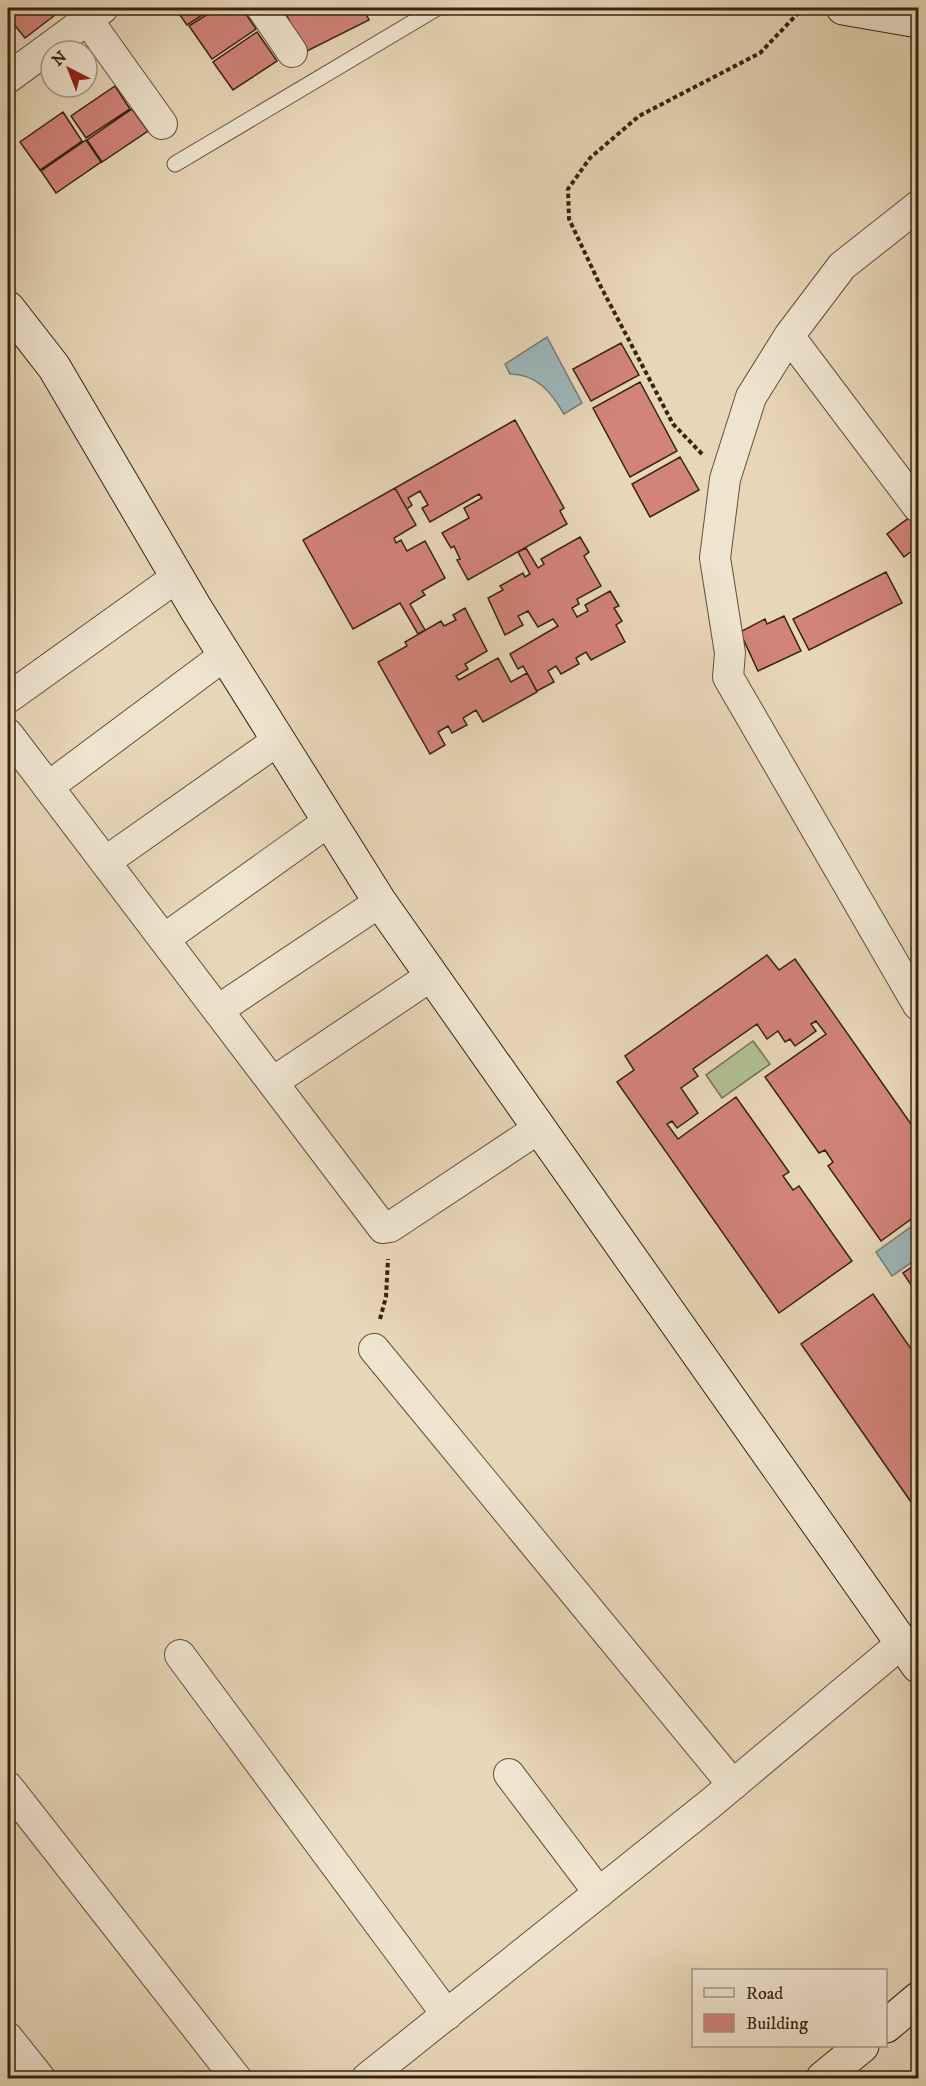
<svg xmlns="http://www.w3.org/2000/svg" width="926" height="2086" viewBox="0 0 926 2086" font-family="'IM FELL DW Pica',serif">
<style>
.green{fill:#b1bf92;stroke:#747152;stroke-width:1.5}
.water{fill:#9db6ba;stroke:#747b76;stroke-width:1.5}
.building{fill:#d2837a;stroke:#362311;stroke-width:1.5}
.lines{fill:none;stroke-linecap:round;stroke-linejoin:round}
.lane-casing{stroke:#62503a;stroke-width:17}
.street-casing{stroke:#62503a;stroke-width:32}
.secondary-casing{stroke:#362311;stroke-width:35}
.path{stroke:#362311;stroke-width:4;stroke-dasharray:4.5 3;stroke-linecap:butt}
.lane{stroke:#efe4d0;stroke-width:15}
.street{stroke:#efe4d0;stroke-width:30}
.secondary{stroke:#efe4d0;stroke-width:33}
</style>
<rect width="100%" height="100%" fill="#e7d6b7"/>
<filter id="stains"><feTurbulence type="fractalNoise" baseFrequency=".00333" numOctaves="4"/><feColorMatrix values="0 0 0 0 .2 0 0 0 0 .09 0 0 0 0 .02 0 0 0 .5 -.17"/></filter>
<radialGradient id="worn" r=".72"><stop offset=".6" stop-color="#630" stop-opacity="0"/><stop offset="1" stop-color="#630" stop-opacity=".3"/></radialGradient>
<path class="green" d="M753 1041 770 1064 722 1098 706 1075Z"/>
<path class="water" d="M547 337 582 403 564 414C551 392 537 374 510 374L505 364Z
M918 1222V1258L892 1276 876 1252Z"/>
<path class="building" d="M8 8H49L55 15 25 38 8 17Z
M175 8H213L187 25Z
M217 8H242L256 29 212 59 189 26Z
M295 8H363L369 20 305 52 285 12Z
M257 32 277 61 233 90 213 62Z
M115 86 130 109 86 138 71 116Z
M132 109 148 131 102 162 87 140Z
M63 112 82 141 40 170 20 142Z
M86 140 101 162 56 193 41 171Z
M621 343 639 375 591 401 573 369Z
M640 382 677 451 630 477 593 408Z
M515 420 564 508 560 511 567 524 468 580 457 560 460 559 454 546 451 548 442 533 469 518 464 508 482 498 479 494 430 522 422 508 428 505 420 491 408 498 412 505 407 509 395 488Z
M680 457 699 490 650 517 632 484Z
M395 488 416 525 394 538 396 543 401 540 407 551 425 541 445 578 422 591 425 595 410 604 425 630 418 634 400 603 353 629 303 540Z
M917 512 918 546 904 557 887 534Z
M580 537 589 552 584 556 601 586 577 599 579 604 572 608 577 617 588 611 585 605 610 591 619 606 614 608 622 621 616 625 625 642 591 660 586 652 576 658 579 664 561 674 556 666 548 671 554 682 537 691 523 666 518 669 510 654 558 626 553 619 538 627 528 611 518 616 523 625 505 635 488 598 503 590 500 586 523 573 525 577 530 574 518 552 526 548 538 568 544 564 541 559Z
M886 572 902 603 809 650 793 619Z
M465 608 487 651 465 664 468 669 456 676 459 680 498 658 511 682 527 673 537 692 483 722 476 710 463 718 467 725 452 733 448 726 438 732 445 745 430 754 378 662 407 646 405 642 441 621 444 626 456 620 453 615Z
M784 616 801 651 758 671 740 632 765 619 767 624Z
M767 955 779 970 795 959 918 1134V1214L881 1241 828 1166 833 1162 825 1150 819 1153 765 1077 826 1034 816 1021 811 1024 816 1031 795 1046 790 1039 785 1042 778 1031 767 1039 757 1024 693 1069 698 1076 681 1088 698 1113 677 1128 672 1121 667 1124 678 1139 736 1097 789 1172 783 1176 793 1190 799 1186 852 1261 779 1313 617 1082 634 1070 625 1056Z
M918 1263V1295L903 1273Z
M873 1294 918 1359V1512L801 1344Z"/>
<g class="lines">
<g class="lane-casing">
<path id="lane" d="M175 164 437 8"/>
</g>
<g class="street-casing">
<path id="street" d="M262 8 292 52
M87 19 162 124
M8 78 103 8
M918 206 842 266 789 336 918 507
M789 336 751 397 725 479 715 558 730 653 728 677 918 1005
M8 698 177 577
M8 734 383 1228 390 1227 538 1129
M48 787 225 655
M105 862 277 741
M164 939 328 822
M218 1010 380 902
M273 1082 431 976
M374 1349 733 1785
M180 1655 447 2015
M509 1774 599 1893
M8 1787 236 2078
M8 2038 40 2078
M367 2078 711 1803 902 1643"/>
</g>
<g class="secondary-casing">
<path id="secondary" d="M843 8 918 21
M8 308 54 367 196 609 380 902 918 1666
M886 2026 918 1999
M823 2078 862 2046"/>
</g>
<path class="path" d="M702 454 673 424 601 287 569 219 568 189 590 158 639 116 760 53 803 8
M380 1319 386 1297 388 1259"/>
<use href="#lane" class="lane"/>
<use href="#street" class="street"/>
<use href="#secondary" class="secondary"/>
</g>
<rect width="926" height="2086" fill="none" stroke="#e7d6b7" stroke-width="30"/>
<rect x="9" y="9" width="908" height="2068" fill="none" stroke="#362311" stroke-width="3"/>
<rect x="15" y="15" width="896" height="2056" fill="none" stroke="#362311" stroke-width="1.5"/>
<rect x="692" y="1969" width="195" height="78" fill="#efe4d0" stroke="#a59784" stroke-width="1.5"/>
<rect x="704" y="1988" width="30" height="9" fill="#efe4d0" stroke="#a59784" stroke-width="1.5"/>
<text x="746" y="1999" font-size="18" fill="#362311">Road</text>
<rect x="704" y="2014" width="30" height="18" fill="#d2837a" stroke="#a59784" stroke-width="1.5"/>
<text x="746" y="2029" font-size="18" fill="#362311">Building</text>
<g transform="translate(69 69) rotate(318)"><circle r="28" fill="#efe4d0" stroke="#a59784" stroke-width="1.5"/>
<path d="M0-4.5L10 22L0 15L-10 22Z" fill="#8f2418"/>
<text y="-9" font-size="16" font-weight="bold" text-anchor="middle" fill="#362311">N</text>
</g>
<rect width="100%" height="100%" filter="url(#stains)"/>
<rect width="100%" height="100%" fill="url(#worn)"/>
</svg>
